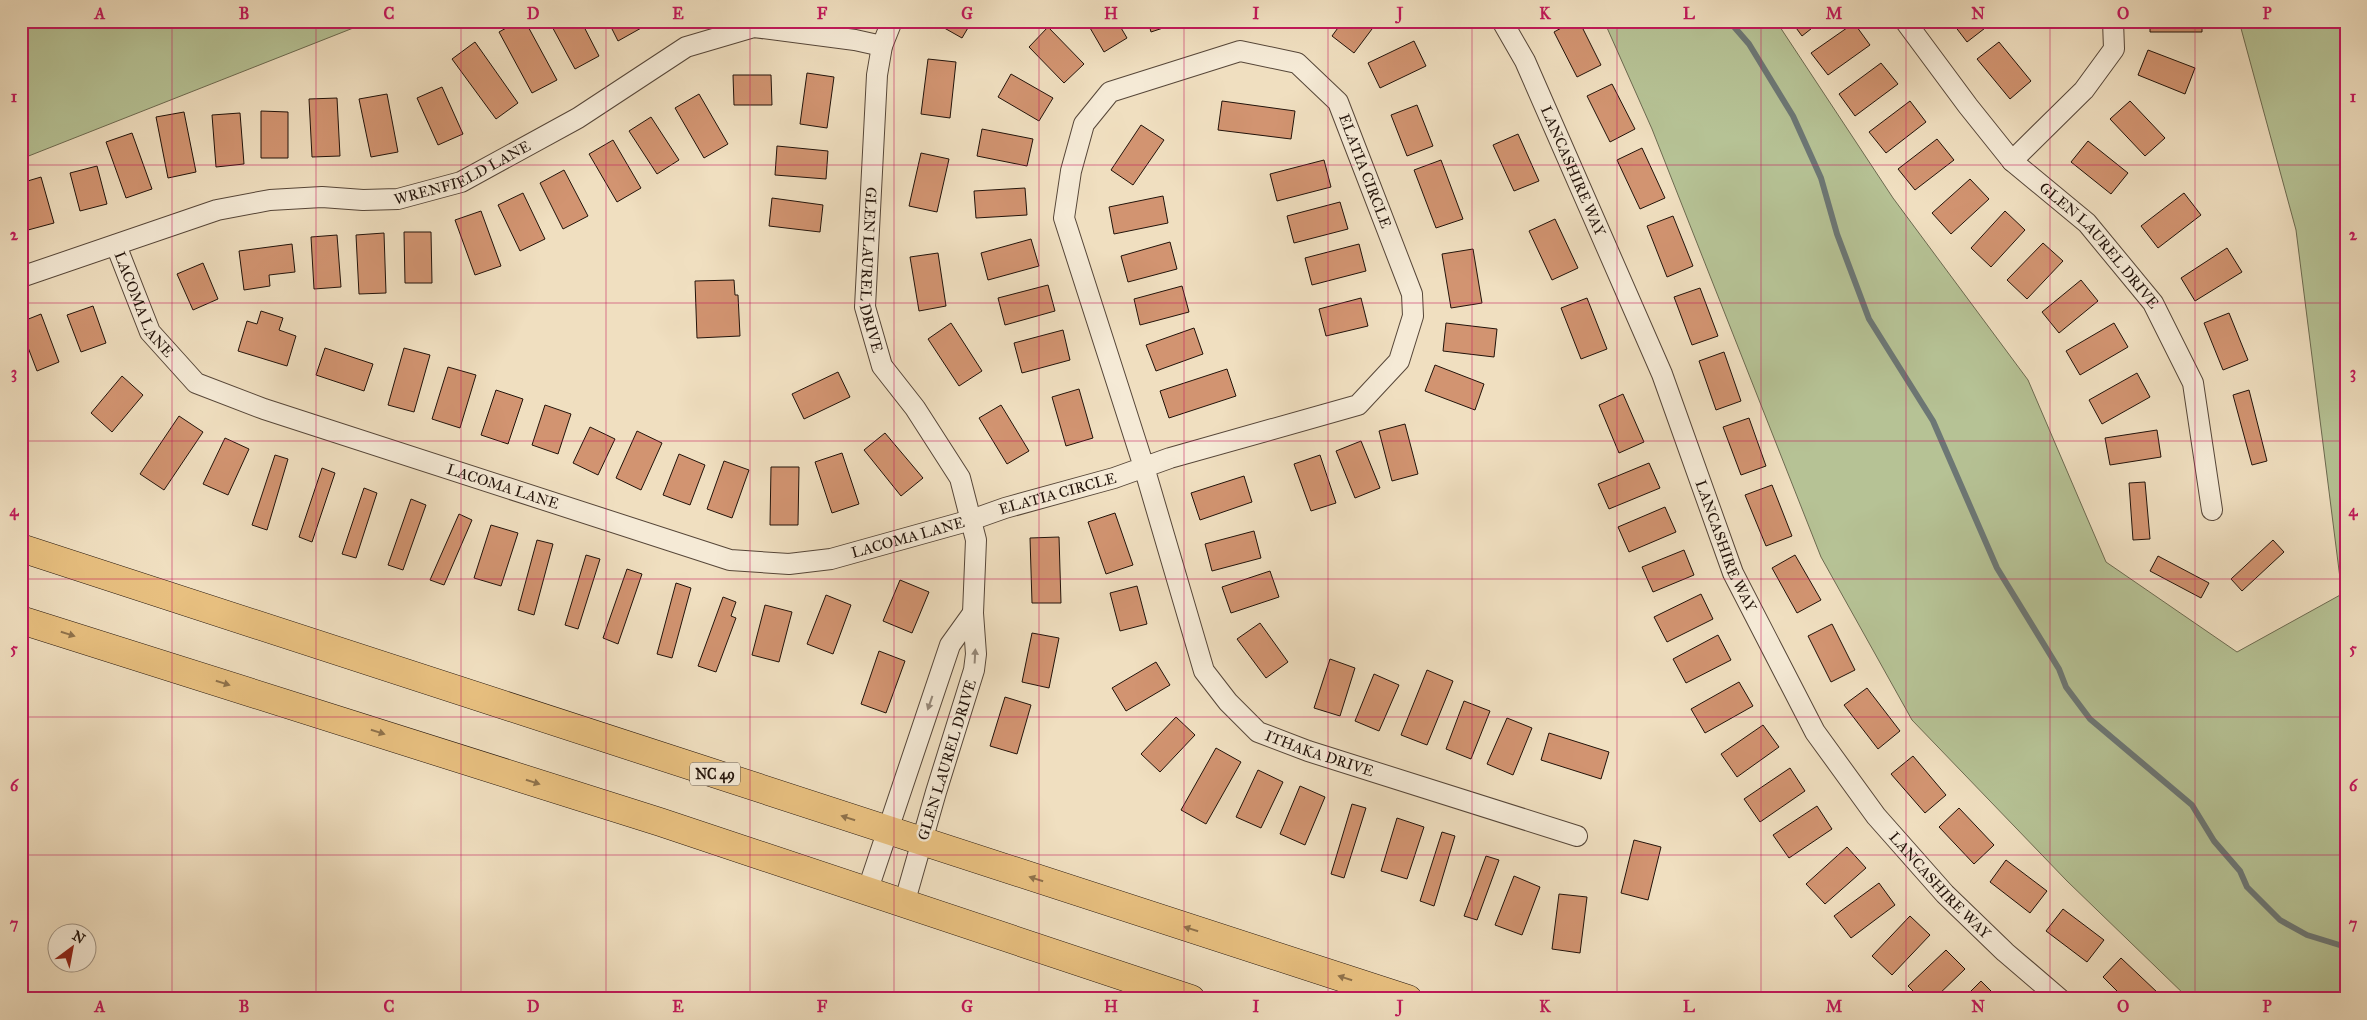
<svg xmlns="http://www.w3.org/2000/svg" width="2367" height="1020" viewBox="0 0 2367 1020" font-family="'IM FELL Great Primer',serif">
<style>
.green{fill:#b6c295;stroke:#6c6a50}
.lines{fill:none;stroke-linecap:round;stroke-linejoin:round}
.stream{stroke:#6c7775;stroke-width:6}
.building{fill:#d29471;stroke:#22130a}
.minor-casing{stroke:#564638;stroke-width:22}
.highway-casing{stroke:#22130a;stroke-width:29}
.minor{stroke:#f5ead6;stroke-width:20}
.highway{stroke:#e8c080;stroke-width:28}
.oneway{fill:#8f724b}
.oneway2{fill:#96897a}
.grid{fill:none;stroke:#c2185b;stroke-width:1;stroke-opacity:0.55}
.labels{text-anchor:middle;dominant-baseline:central;stroke-width:4.5;stroke-linejoin:round;paint-order:stroke}
.shield{fill:#f5ead6;stroke:#615447;stroke-width:1}
.shield-label{font-size:14px;font-weight:bold;fill:#22130a}
.street-label{font-size:15px;fill:#22130a;stroke:#f5ead6}
.neatline{fill:none;stroke:#c2185b;stroke-width:2}
.grid-label{font-size:16px;text-anchor:middle;font-weight:bold;fill:#c2185b}
</style>
<rect width="100%" height="100%" fill="#f0dfc0"/>
<filter id="stains"><feTurbulence type="fractalNoise" baseFrequency=".004" numOctaves="4"/><feColorMatrix values="0 0 0 0 .2 0 0 0 0 .09 0 0 0 0 .02 0 0 0 .5 -.17"/></filter>
<radialGradient id="worn" r=".72"><stop offset=".6" stop-color="#630" stop-opacity="0"/><stop offset="1" stop-color="#630" stop-opacity=".3"/></radialGradient>
<path class="green" d="M21 21H371L21 159Z
M1604 21H1776L1893 198 2028 380 2106 562 2237 652 2342 594 2296 230 2239 21H2346V999H2189L2067 881 1912 720 1821 557 1652 129Z"/>
<g class="lines">
<path class="stream" d="M1729 21 1749 44 1793 116 1821 178 1837 234 1869 319 1933 421 1997 568 2059 669 2066 687 2090 719 2192 805 2214 841 2240 871 2247 887 2280 920 2307 935 2346 947"/>
</g>
<path class="building" d="M519 21H525L557 80 532 93 499 32Z
M549 21H581L599 56 575 69Z
M608 21H640L643 27 618 41Z
M941 21H972L962 38 939 25Z
M1086 21H1117L1127 38 1104 52Z
M1148 21H1177L1178 23 1151 32Z
M1343 21H1378L1354 53 1332 36Z
M1574 21H1579L1601 65 1577 77 1554 32Z
M1791 21H1821L1802 36Z
M1951 21H1986L1989 25 1967 42Z
M2150 21H2202V32H2150Z
M1854 23 1870 45 1828 75 1811 53Z
M1048 27 1084 64 1064 83 1029 47Z
M1414 41 1426 66 1380 88 1368 63Z
M475 42 518 103 496 119 452 59Z
M1999 42 2031 81 2010 99 1977 59Z
M2148 50 2195 68 2185 94 2138 75Z
M928 59 956 62 950 118 921 114Z
M1881 63 1898 84 1855 116 1839 94Z
M807 73 834 77 827 128 800 124Z
M1011 74 1053 98 1039 121 998 97Z
M733 75H771L772 105H734Z
M1612 84 1635 129 1610 142 1587 96Z
M442 87 463 134 438 145 417 98Z
M387 94 398 152 371 157 359 99Z
M699 94 728 144 704 158 675 108Z
M337 98 340 156 312 157 309 99Z
M1222 101 1295 111 1291 139 1218 130Z
M1910 101 1926 122 1886 153 1869 132Z
M2130 101 2165 138 2145 156 2110 119Z
M1417 105 1433 146 1407 156 1391 115Z
M261 111 288 112V158H261Z
M184 112 196 172 168 178 156 117Z
M240 113 244 164 216 167 212 115Z
M651 117 679 160 657 174 629 131Z
M1141 125 1164 140 1133 185 1111 170Z
M982 129 1033 139 1027 166 977 156Z
M132 133 152 189 126 198 106 142Z
M1518 134 1539 181 1514 191 1493 145Z
M1937 139 1954 160 1915 190 1898 169Z
M613 140 641 188 617 202 589 154Z
M2088 141 2128 173 2111 194 2071 162Z
M777 146 828 151 826 179 775 175Z
M1642 148 1665 198 1640 209 1617 160Z
M921 153 949 159 937 212 909 206Z
M1324 160 1331 187 1277 201 1270 174Z
M1441 160 1463 219 1436 228 1414 170Z
M97 166 107 204 80 211 70 173Z
M564 170 588 216 563 229 540 183Z
M41 177 54 223 28 230 21 208V183Z
M1970 179 1989 199 1951 234 1932 213Z
M1025 188 1027 215 976 218 974 191Z
M523 193 545 239 520 251 498 205Z
M2184 193 2201 215 2158 248 2141 226Z
M1163 196 1168 223 1114 234 1109 207Z
M772 198 823 205 820 232 769 226Z
M1340 202 1348 229 1294 243 1287 216Z
M481 211 501 266 475 275 455 220Z
M2005 211 2025 230 1991 267 1971 248Z
M1673 216 1693 266 1667 277 1647 226Z
M1555 219 1578 268 1552 280 1529 231Z
M404 232H431L432 283H405Z
M384 233 386 293 359 294 356 235Z
M337 235 341 287 314 289 311 237Z
M1031 239 1039 266 988 280 981 253Z
M1170 242 1177 269 1128 282 1121 256Z
M2043 243 2063 261 2027 299 2007 280Z
M292 244 295 272 269 275 270 286 244 290 239 251Z
M1359 244 1366 271 1312 285 1305 258Z
M2227 248 2242 272 2195 301 2181 278Z
M1473 249 1482 303 1451 308 1442 254Z
M938 253 946 306 919 311 910 257Z
M203 263 218 299 193 310 177 274Z
M734 280 735 295H738L740 336 697 338 695 281Z
M2081 280 2098 301 2059 333 2042 312Z
M1048 285 1055 311 1005 325 998 298Z
M1182 286 1189 312 1140 325 1134 299Z
M1700 288 1718 336 1692 345 1674 297Z
M1361 298 1368 326 1326 336 1319 309Z
M1587 298 1607 349 1581 359 1561 308Z
M93 306 106 343 81 352 67 315Z
M261 311 283 318 279 330 296 336 287 366 238 351 247 321 257 324Z
M2229 313 2248 360 2223 370 2204 323Z
M41 314 59 362 37 371 21 329V322Z
M951 323 982 371 959 386 928 339Z
M1446 323 1497 329 1494 357 1443 351Z
M2114 323 2128 347 2080 375 2066 351Z
M1194 328 1203 354 1156 371 1146 345Z
M1063 330 1070 360 1022 373 1014 343Z
M325 348 373 364 364 391 316 375Z
M404 348 430 355 414 412 388 405Z
M1724 352 1741 401 1716 410 1699 361Z
M1435 365 1484 384 1475 410 1425 391Z
M448 367 476 375 460 428 432 419Z
M1227 369 1236 396 1169 418 1160 391Z
M838 372 850 397 804 419 792 394Z
M2137 373 2150 397 2102 424 2089 400Z
M122 376 143 395 112 432 91 413Z
M1079 389 1093 438 1066 446 1052 397Z
M496 390 523 399 508 444 481 435Z
M2249 390 2267 461 2252 465 2233 395Z
M1623 394 1644 442 1619 453 1599 405Z
M545 405 571 414 558 454 532 445Z
M1001 405 1029 451 1007 464 979 418Z
M179 416 203 432 164 490 140 474Z
M1749 418 1766 466 1741 475 1723 427Z
M1405 424 1418 474 1392 481 1379 431Z
M590 427 615 439 598 475 573 463Z
M2157 430 2161 457 2110 465 2105 438Z
M637 431 662 443 641 490 616 478Z
M885 433 923 478 901 496 864 450Z
M225 438 249 449 228 495 203 484Z
M1361 441 1380 488 1355 498 1336 451Z
M842 453 859 504 832 513 815 462Z
M679 454 705 465 690 505 663 495Z
M275 455 288 459 267 530 252 525Z
M1320 455 1336 503 1311 511 1294 464Z
M724 461 749 470 732 518 707 509Z
M1649 463 1660 488 1609 509 1598 484Z
M771 467H799L798 525H770Z
M322 468 335 473 312 542 299 537Z
M1244 476 1252 502 1200 520 1191 493Z
M2145 482 2150 539 2133 540 2129 483Z
M1772 485 1792 536 1766 546 1745 495Z
M364 488 377 493 356 558 342 554Z
M411 499 426 505 403 570 388 565Z
M1665 507 1676 532 1629 552 1618 527Z
M1115 513 1133 565 1106 574 1088 522Z
M459 514 472 520 444 585 430 580Z
M491 525 518 533 501 586 474 578Z
M1254 531 1261 558 1212 571 1205 544Z
M1059 537 1061 603H1032L1030 538Z
M537 540 553 544 534 615 518 610Z
M2273 540 2284 552 2242 591 2231 579Z
M1684 550 1694 575 1653 592 1642 567Z
M586 555 600 559 578 629 565 625Z
M1795 555 1821 600 1797 613 1772 568Z
M2158 556 2209 583 2201 598 2150 571Z
M627 569 642 574 618 644 603 638Z
M1270 571 1279 597 1231 613 1222 587Z
M900 580 929 592 912 633 883 621Z
M676 583 691 588 672 658 657 654Z
M1137 586 1147 624 1120 631 1110 593Z
M1701 594 1713 619 1667 642 1654 617Z
M826 595 851 605 833 654 807 644Z
M723 597 736 602 731 616 736 618 716 672 698 666Z
M765 605 792 612 779 662 752 655Z
M1260 623 1288 662 1266 678 1237 639Z
M1832 624 1855 670 1831 682 1808 636Z
M1032 633 1059 638 1049 688 1022 682Z
M1718 635 1731 660 1686 683 1673 659Z
M879 651 905 661 886 713 861 704Z
M1330 659 1355 668 1340 716 1314 708Z
M1156 662 1170 685 1126 711 1112 688Z
M1427 670 1453 681 1427 745 1401 735Z
M1374 674 1399 685 1379 731 1355 721Z
M1739 682 1753 706 1705 733 1691 709Z
M1867 688 1900 731 1878 749 1844 705Z
M1005 697 1031 705 1017 754 990 746Z
M1464 701 1490 711 1471 759 1446 749Z
M1176 717 1195 735 1160 772 1141 754Z
M1507 718 1532 728 1513 775 1487 764Z
M1763 725 1779 747 1737 777 1721 754Z
M1549 733 1609 752 1601 779 1541 760Z
M1216 748 1241 762 1206 824 1181 810Z
M1913 756 1946 795 1925 813 1891 774Z
M1790 768 1805 791 1760 822 1744 799Z
M1258 770 1283 782 1261 828 1236 817Z
M1300 786 1325 797 1305 845 1280 834Z
M1352 804 1366 808 1344 878 1331 874Z
M1817 806 1832 829 1789 858 1773 835Z
M1959 808 1994 845 1974 864 1939 827Z
M1397 818 1424 827 1407 879 1381 871Z
M1442 832 1455 836 1434 906 1420 901Z
M1634 840 1661 847 1648 900 1621 893Z
M1847 847 1866 868 1825 904 1806 884Z
M1486 856 1499 860 1477 920 1464 916Z
M2006 860 2047 891 2030 913 1990 882Z
M1514 876 1540 887 1522 935 1495 925Z
M1879 883 1895 905 1851 938 1834 916Z
M1559 894 1587 897 1580 953 1552 949Z
M2063 909 2104 940 2087 962 2046 931Z
M1910 916 1930 935 1892 975 1872 956Z
M1946 950 1965 969 1934 999H1921L1908 986Z
M2121 958 2158 993 2153 999H2125L2103 977Z
M1981 981 1999 999H1963Z"/>
<g class="lines">
<g class="minor-casing">
<g id="minor">
<path id="s1" d="M892 21 882 46 877 75 865 307 882 366 915 408 960 478 976 540 973 613 976 654 974 670 936 792 904 904"/>
<path id="s2" d="M1502 21 1525 61 1662 374 1733 573 1815 732 1876 816 1945 894 2005 952 2060 999"/>
<path id="s3" d="M1905 21 1968 106 2012 161 2087 223 2153 303 2193 383 2212 510"/>
<path d="M2012 161 2084 90 2114 49 2113 21"/>
<path id="s4" d="M116 245 150 332 196 383 264 409 730 560 789 564 831 559 971 520 1005 508 1114 478 1170 458 1358 405 1399 361 1413 316 1412 294 1338 102 1297 63 1240 51 1110 92 1084 124 1071 171 1064 218 1144 467 1204 671 1228 702 1258 732 1308 751 1577 836"/>
<path id="s5" d="M21 277 217 210 270 200 322 197 363 200 398 199 461 182 578 118 686 47 754 27 855 40 882 46"/>
<path d="M867 892 950 645 973 613"/>
</g>
</g>
<g class="highway-casing">
<path id="highway" d="M21 548 1408 999
M21 620 660 822 1191 999"/>
</g>
<use href="#minor" class="minor"/>
<use href="#highway" class="highway"/>
</g>
<defs><path id="oneway-solid" d="M-6-.8H1V-3.2L6.5 0L1 3.2V.8H-6Z" transform="scale(1.25)"/></defs>
<g class="oneway">
<use href="#oneway-solid" transform="translate(68 634) rotate(17)"/>
<use href="#oneway-solid" transform="translate(223 683) rotate(17)"/>
<use href="#oneway-solid" transform="translate(378 732) rotate(18)"/>
<use href="#oneway-solid" transform="translate(533 782) rotate(18)"/>
<use href="#oneway-solid" transform="translate(848 818) rotate(-162)"/>
<use href="#oneway-solid" transform="translate(1036 879) rotate(-162)"/>
<use href="#oneway-solid" transform="translate(1191 929) rotate(-162)"/>
<use href="#oneway-solid" transform="translate(1345 978) rotate(-162)"/>
</g>
<g class="oneway2">
<use href="#oneway-solid" transform="translate(975 656) rotate(-87)"/>
<use href="#oneway-solid" transform="translate(930 703) rotate(109)"/>
</g>
<path class="grid" d="M172 21V999M316 21V999M461 21V999M606 21V999M750 21V999M894 21V999M1039 21V999M1184 21V999M1328 21V999M1472 21V999M1617 21V999M1761 21V999M1906 21V999M2050 21V999M2195 21V999M21 165H2346M21 303H2346M21 441H2346M21 579H2346M21 717H2346M21 855H2346"/>
<g class="labels">
<rect class="shield" x="690" y="762.5" width="50" height="23" rx="4"/>
<g class="shield-label">
<text x="715" y="774">NC 49</text>
</g>
<g class="street-label">
<text stroke="none"><textPath href="#s5" startOffset="459">WRENFIELD LANE</textPath></text>
<text transform="translate(1365 171) rotate(69)">ELATIA CIRCLE</text>
<text stroke="none"><textPath href="#s2" startOffset="166">LANCASHIRE WAY</textPath></text>
<text stroke="none"><textPath href="#s3" startOffset="298">GLEN LAUREL DRIVE</textPath></text>
<text stroke="none"><textPath href="#s1" startOffset="252">GLEN LAUREL DRIVE</textPath></text>
<text stroke="none"><textPath href="#s4" startOffset="66">LACOMA LANE</textPath></text>
<text stroke="none"><textPath href="#s4" startOffset="486">LACOMA LANE</textPath></text>
<text stroke="none"><textPath href="#s4" startOffset="1062">ELATIA CIRCLE</textPath></text>
<text stroke="none"><textPath href="#s4" startOffset="906">LACOMA LANE</textPath></text>
<text stroke="none"><textPath href="#s2" startOffset="571">LANCASHIRE WAY</textPath></text>
<text stroke="none"><textPath href="#s4" startOffset="2720">ITHAKA DRIVE</textPath></text>
<text transform="translate(947 760) rotate(-73)">GLEN LAUREL DRIVE</text>
<text stroke="none"><textPath href="#s2" startOffset="976">LANCASHIRE WAY</textPath></text>
</g>
</g>
<rect width="2367" height="1020" fill="none" stroke="#f0dfc0" stroke-width="55"/>
<g transform="translate(72 948) rotate(32)"><circle r="24" fill="#f5ead6" stroke="#a19484"/>
<path d="M0-4L9 19L0 12L-9 19Z" fill="#8f2418"/>
<text y="-8" font-size="14" font-weight="bold" text-anchor="middle" fill="#22130a">N</text>
</g>
<rect x="28" y="28" width="2312" height="964" class="neatline"/>
<g class="grid-label">
<text x="100" y="19">A</text>
<text x="244" y="19">B</text>
<text x="389" y="19">C</text>
<text x="533" y="19">D</text>
<text x="678" y="19">E</text>
<text x="822" y="19">F</text>
<text x="967" y="19">G</text>
<text x="1111" y="19">H</text>
<text x="1256" y="19">I</text>
<text x="1400" y="19">J</text>
<text x="1545" y="19">K</text>
<text x="1689" y="19">L</text>
<text x="1834" y="19">M</text>
<text x="1978" y="19">N</text>
<text x="2123" y="19">O</text>
<text x="2267" y="19">P</text>
<text x="14" y="102">1</text>
<text x="2353" y="102">1</text>
<text x="14" y="240">2</text>
<text x="2353" y="240">2</text>
<text x="14" y="378">3</text>
<text x="2353" y="378">3</text>
<text x="14" y="516">4</text>
<text x="2353" y="516">4</text>
<text x="14" y="654">5</text>
<text x="2353" y="654">5</text>
<text x="14" y="791">6</text>
<text x="2353" y="791">6</text>
<text x="14" y="929">7</text>
<text x="2353" y="929">7</text>
<text x="100" y="1012">A</text>
<text x="244" y="1012">B</text>
<text x="389" y="1012">C</text>
<text x="533" y="1012">D</text>
<text x="678" y="1012">E</text>
<text x="822" y="1012">F</text>
<text x="967" y="1012">G</text>
<text x="1111" y="1012">H</text>
<text x="1256" y="1012">I</text>
<text x="1400" y="1012">J</text>
<text x="1545" y="1012">K</text>
<text x="1689" y="1012">L</text>
<text x="1834" y="1012">M</text>
<text x="1978" y="1012">N</text>
<text x="2123" y="1012">O</text>
<text x="2267" y="1012">P</text>
</g>
<rect width="100%" height="100%" filter="url(#stains)"/>
<rect width="100%" height="100%" fill="url(#worn)"/>
</svg>
